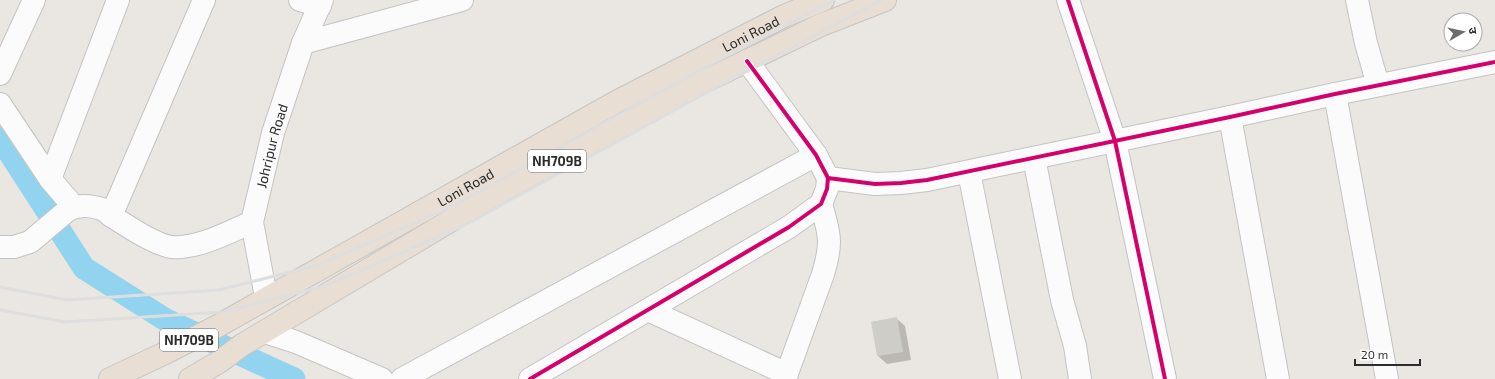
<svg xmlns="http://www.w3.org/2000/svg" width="1495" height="379" viewBox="0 0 1495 379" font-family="'Exo 2','Noto Sans Devanagari',sans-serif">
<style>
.shadow{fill:#0003}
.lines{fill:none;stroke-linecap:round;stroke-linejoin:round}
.canal{stroke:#92d4ef;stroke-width:23}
.building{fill:#cfcdc8}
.minor-casing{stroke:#c4c3c3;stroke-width:24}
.highway-casing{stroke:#c6c4c2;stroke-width:24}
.minor{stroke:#fcfbfb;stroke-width:22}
.highway{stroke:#e9ded4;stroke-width:22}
.rail{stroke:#dededf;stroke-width:3}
.cycleway-casing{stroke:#fff;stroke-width:6}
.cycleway{stroke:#d6006c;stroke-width:4}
.labels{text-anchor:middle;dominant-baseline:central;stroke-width:3;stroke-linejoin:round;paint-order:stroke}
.shield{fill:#fff;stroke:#6b6b6b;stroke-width:1}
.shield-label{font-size:13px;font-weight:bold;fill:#2c2c2c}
.street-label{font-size:14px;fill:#2c2c2c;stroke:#fff}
</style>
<rect width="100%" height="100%" fill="#eae7e2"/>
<path class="shadow" d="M896 318 905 326 911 360 887 364 878 356 872 322Z"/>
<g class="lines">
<path class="canal" d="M0 138 84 268 166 320 294 379"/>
</g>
<path class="building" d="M897 317 903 352 877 356 871 322Z"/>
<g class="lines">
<g class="minor-casing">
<g id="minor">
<path d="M300 0 320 6"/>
<path d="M1068 0 1115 141 1165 379"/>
<path d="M1357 0 1366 43 1378 85"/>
<path d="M303 43 462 0"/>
<path d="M0 74 34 0"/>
<path d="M1335 94 1387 379"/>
<path d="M0 104 50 179 74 207"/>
<path d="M1230 117 1278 379"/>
<path d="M1034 158 1062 300 1075 346 1080 379"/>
<path d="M969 172 1010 379"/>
<path d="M828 178 875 184 901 183 927 180 1230 117 1335 94 1495 62"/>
<path d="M50 179 118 0"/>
<path d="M111 216 204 0"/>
<path d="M0 247H14L30 242 68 210C79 204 90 205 102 209 117 220 154 245 172 247 198 249 229 232 252 222"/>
<path id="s1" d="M266 297 252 222 273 133 303 43 322 0"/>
<path d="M648 310 787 374"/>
<path d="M265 332 296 342 382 379"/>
<path d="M402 379 816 155"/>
<path d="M530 379 789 227 821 204 827 189 828 178 816 155 747 61"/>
<path d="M785 379 823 274C826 264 829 253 829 242 829 229 824 216 821 204"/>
</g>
</g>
<g class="highway-casing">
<g id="highway">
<path id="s2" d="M110 379 163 354 216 327 616 102 784 16 823 0"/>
<path d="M190 379 219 362 242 345 492 196 689 89 821 25 885 0"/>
</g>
</g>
<use href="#minor" class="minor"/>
<use href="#highway" class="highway"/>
<path class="rail" d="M0 287 67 300 219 290 318 265 455 205 715 62 834 0
M0 310 65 322 223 312 325 286 465 225 726 82 882 0"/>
<g class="cycleway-casing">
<path id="cycleway" d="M1068 0 1115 141 1165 379
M828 178 875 184 901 183 927 180 1230 117 1335 94 1495 62
M530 379 789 227 821 204 827 189 828 178 816 155 747 61"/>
</g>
<use href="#cycleway" class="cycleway"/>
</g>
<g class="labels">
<g class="shield">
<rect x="528" y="150" width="58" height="22" rx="3"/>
<rect x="160" y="329" width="58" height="22" rx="3"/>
</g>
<g class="shield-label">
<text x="557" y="161">NH709B</text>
<text x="189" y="340">NH709B</text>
</g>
<g class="street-label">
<text stroke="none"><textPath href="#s2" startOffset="728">Loni Road</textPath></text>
<text stroke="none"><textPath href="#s1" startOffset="155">Johripur Road</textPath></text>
<text stroke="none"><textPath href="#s2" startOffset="404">Loni Road</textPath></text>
</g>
</g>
<g transform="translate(1463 32) rotate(81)"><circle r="19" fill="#ffffff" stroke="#ababab"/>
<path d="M0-3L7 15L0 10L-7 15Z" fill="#6e6d6c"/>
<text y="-6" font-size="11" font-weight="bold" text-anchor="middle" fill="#2c2c2c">उ</text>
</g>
<path d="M1355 359v6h65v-6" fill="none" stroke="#2c2c2c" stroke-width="2"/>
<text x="1361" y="359" font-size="12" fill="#2c2c2c" stroke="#ffffff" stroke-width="3" paint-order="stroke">20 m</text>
</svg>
